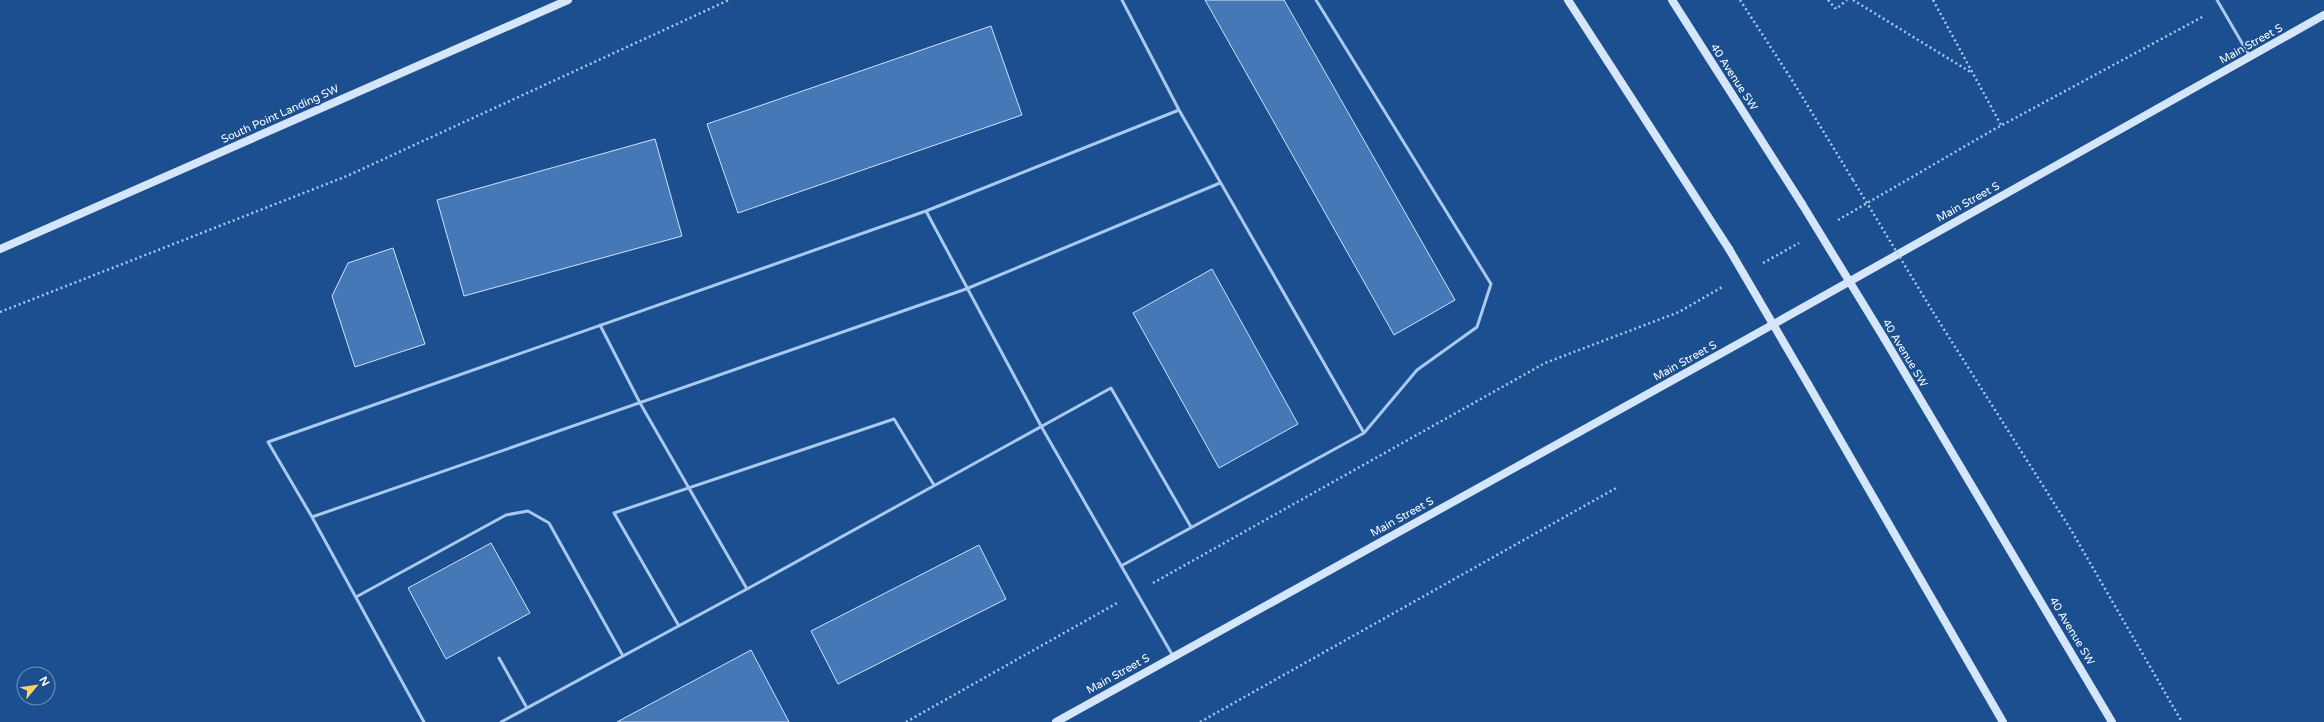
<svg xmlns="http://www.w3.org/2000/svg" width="2324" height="722" viewBox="0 0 2324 722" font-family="'Varela Round',sans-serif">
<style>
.building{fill:#4478b7;stroke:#cfe3fa}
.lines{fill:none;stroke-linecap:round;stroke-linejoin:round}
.path{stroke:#a9c9ee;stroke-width:2.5;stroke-dasharray:2 3;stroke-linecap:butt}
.lane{stroke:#a9c9ee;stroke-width:3}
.secondary{stroke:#d6e6fa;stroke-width:8}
.path-bridge{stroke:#a9c9ee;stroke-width:2.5;stroke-dasharray:2 3;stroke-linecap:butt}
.secondary-bridge{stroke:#d6e6fa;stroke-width:8}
.labels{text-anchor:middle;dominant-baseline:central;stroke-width:4;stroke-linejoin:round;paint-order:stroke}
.street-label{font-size:11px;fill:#fff;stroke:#1b4f8f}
</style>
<rect width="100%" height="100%" fill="#1b4f8f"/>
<path class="building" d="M1205 0H1284L1455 300 1394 335Z
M991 26 1022 115 738 213 707 124Z
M655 139 682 236 464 296 437 200Z
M393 248 425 344 355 367 332 296 348 263Z
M1212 269 1298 424 1219 468 1133 313Z
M491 543 530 613 446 659 408 588Z
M979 545 1006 599 838 684 811 631Z
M751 650 789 722H617Z"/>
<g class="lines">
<path class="path" d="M1740 0 1792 80 1853 180
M1828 0 1836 9 1847 0
M1853 0 1972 73
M1933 0 2001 125
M1838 220 1993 130 2204 16
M1763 263 1799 243
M0 312 347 176 729 0
M1933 312 2071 530 2182 722
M1153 583 1545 363 1679 312 1724 286
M906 722 1119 602
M1200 722 1618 487"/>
<path class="lane" d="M1122 0 1179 110 1364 433 1417 370 1477 327 1491 284 1316 0
M2217 0 2249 55
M926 211 1041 426 1173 656
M600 325 640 403 747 589 1111 388 1191 527
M312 517 966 289 1220 183
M1121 566 1364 433
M356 597 506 515 528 511 549 523 623 656
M679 626 614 513 894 419 934 485
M499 658 527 708
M424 722 312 517 268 442 926 211 1179 110
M501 722 747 589"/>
<path class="secondary" d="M1568 0 1729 249
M1672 0 1802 204
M0 249 568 0
M1884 338 2112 722
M1808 384 2003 722
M1056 722 1747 339 2324 15"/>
<path class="path-bridge" d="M1853 180 1933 312"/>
<path class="secondary-bridge" d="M1802 204 1884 338
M1729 249 1808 384"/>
</g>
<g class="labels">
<g class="street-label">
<text transform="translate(2251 44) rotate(-29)">Main Street S</text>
<text transform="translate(1734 77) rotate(57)">40 Avenue SW</text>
<text transform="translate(280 114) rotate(-24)">South Point Landing SW</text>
<text transform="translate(1968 202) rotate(-29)">Main Street S</text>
<text transform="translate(1905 353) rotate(59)">40 Avenue SW</text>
<text transform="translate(1685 361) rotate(-29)">Main Street S</text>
<text transform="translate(1402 517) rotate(-29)">Main Street S</text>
<text transform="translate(2072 631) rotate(59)">40 Avenue SW</text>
<text transform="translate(1118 674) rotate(-29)">Main Street S</text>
</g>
</g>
<g transform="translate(36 686) rotate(61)"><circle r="19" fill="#1b4f8f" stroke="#7695bc"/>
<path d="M0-3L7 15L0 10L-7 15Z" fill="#ffd166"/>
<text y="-6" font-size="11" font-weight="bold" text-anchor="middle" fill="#ffffff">N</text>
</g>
</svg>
